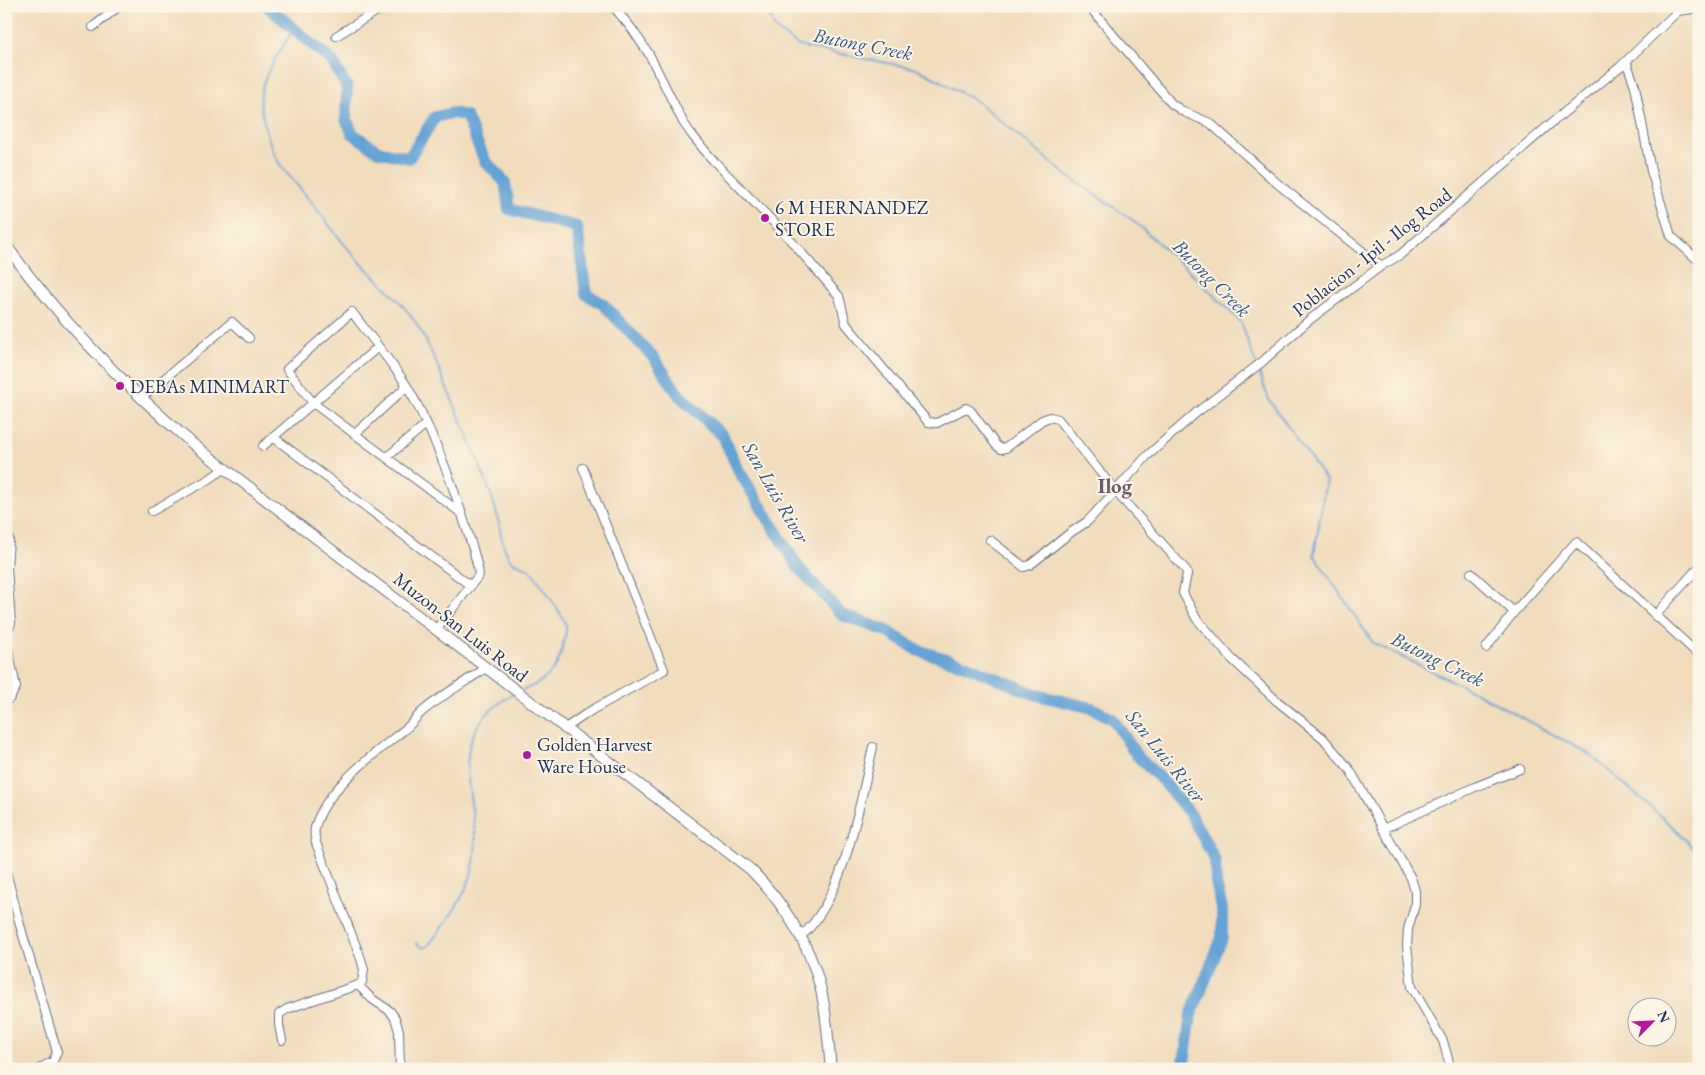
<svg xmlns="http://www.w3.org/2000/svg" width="1705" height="1075" viewBox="0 0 1705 1075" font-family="'EB Garamond',serif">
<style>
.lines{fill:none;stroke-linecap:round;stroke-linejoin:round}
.stream{stroke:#64a3d6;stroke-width:2}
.river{stroke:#64a3d6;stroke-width:12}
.minor-casing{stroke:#666c7f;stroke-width:10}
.major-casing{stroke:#666c7f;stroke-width:12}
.minor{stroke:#fff;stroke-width:8}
.major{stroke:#fff;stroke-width:10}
.poi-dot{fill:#b5179e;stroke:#fcf5e5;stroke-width:2}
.labels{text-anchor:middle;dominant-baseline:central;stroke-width:4;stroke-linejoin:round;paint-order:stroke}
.poi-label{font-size:19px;fill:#1b2f5e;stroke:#fcf5e5;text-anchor:start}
.street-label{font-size:19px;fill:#1b2f5e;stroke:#fcf5e5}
.water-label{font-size:20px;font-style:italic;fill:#355888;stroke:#fcf5e5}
.quarter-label{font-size:21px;font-weight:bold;fill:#6b5b70;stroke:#fcf5e5}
</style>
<rect width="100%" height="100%" fill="#fcf5e5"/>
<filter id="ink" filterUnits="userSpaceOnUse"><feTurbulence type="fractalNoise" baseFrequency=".02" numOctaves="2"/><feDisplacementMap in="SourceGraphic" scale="10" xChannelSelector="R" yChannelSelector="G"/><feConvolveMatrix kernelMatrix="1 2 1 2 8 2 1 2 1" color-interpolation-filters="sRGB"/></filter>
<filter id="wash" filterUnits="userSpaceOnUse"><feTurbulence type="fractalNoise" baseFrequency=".0096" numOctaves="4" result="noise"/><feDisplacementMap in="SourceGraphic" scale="20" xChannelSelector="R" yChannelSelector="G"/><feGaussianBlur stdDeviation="1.12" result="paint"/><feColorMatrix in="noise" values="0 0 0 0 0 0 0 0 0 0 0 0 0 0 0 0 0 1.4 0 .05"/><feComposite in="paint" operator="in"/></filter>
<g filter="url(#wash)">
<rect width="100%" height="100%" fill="#f1dcbb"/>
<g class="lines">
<path class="stream" d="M766 6 775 29 799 46 918 69 978 102 1065 174 1134 221 1187 269 1241 322 1256 364
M294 29C281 50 256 82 261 107 263 122 271 151 279 163 289 177 302 190 312 203 327 222 342 243 359 261 382 284 408 306 423 335 432 352 439 369 446 386 463 424 480 463 494 503 499 519 500 537 506 552 512 565 516 563 527 568 534 572 565 618 566 626 567 635 562 645 561 653 556 672 541 684 523 690
M1258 369 1269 400 1326 480 1314 555 1373 643 1475 692 1591 755 1674 828 1699 854
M416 943 423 948 428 946C449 919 471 891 475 856 480 809 448 754 487 714 496 705 503 699 514 694"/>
<path class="river" d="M267 6 332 61 347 87 346 119 353 134 378 151 409 158 435 117 453 113 466 116 485 161 505 182 509 209 577 227 586 294 603 304 654 358 679 395 723 436 739 471 798 567 842 615 887 631 917 650 962 664 1037 695 1092 708 1113 719 1137 756 1163 781 1191 815 1215 860 1216 882 1222 909V938L1191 1015 1183 1069"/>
</g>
</g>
<g filter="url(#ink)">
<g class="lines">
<g class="minor-casing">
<path id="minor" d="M613 6 632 29 649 54 683 122 692 135 711 158 786 235 839 296 846 324 928 422 937 423 966 408 971 411 996 445 1001 449 1006 448 1042 420 1050 417 1058 419 1116 492 1186 570 1187 574 1183 593 1196 618 1232 659 1277 701 1323 738 1350 770 1411 878 1415 891V905L1408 929 1407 946 1412 987 1443 1041 1451 1069
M1093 6 1092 10 1172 104 1184 112 1210 123 1278 184 1381 266
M93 27 119 6
M336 36 385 6
M1626 61 1635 86 1651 171 1671 236 1699 261
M141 398 232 322 249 338
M355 434 407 386
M273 437 471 586
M263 446 378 347
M387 457 426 424
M152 511 208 480 224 469
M6 533 9 539 7 568 11 623 6 634
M990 540 1024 567 1030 565 1070 533 1088 521 1147 456 1196 413 1262 362 1308 321 1381 266 1400 255 1549 125 1621 66 1678 11 1699 8
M1471 573 1514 612 1576 542 1699 655
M1655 616 1697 569 1699 570
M436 630 479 575C477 559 471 543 466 527 452 481 429 421 403 380 387 357 369 335 352 312L287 369 313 403 461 513
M6 640 16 687 10 698 6 701
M1486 648 1514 612
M564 729 592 710 664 670 583 468
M1383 829 1475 787 1520 769
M6 872 20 925 57 1052 53 1061 39 1069
M800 937C844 901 860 802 873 747
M358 985 372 999 390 1011 395 1018 399 1031 400 1069
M282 1040 279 1025V1014L287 1009 358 985 362 982 364 970 361 959 316 843C315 839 314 833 315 828 324 790 374 754 404 730 411 725 416 717 423 711 442 695 465 682 486 668"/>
</g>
<g class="major-casing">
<path id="major" d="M6 8 9 6
M6 245C58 318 126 387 194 445L750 869C781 900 809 942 820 986 827 1012 828 1041 831 1069"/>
</g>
<use href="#minor" class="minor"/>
<use href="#major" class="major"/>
</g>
</g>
<g class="poi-dot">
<circle cx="765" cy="218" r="5"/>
<circle cx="120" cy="386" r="5"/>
<circle cx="527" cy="755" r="5"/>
</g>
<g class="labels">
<g class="poi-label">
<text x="775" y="207">6 M HERNANDEZ<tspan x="775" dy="22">STORE</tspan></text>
<text x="130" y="386">DEBAs MINIMART</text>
<text x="537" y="744">Golden Harvest<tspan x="537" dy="22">Ware House</tspan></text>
</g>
<g class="street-label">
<text transform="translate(1372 252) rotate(-38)">Poblacion - Ipil - Ilog Road</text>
<text transform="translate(461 627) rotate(38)">Muzon-San Luis Road</text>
</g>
<g class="water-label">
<text transform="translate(863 44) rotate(11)">Butong Creek</text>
<text transform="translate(1212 278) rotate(45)">Butong Creek</text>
<text transform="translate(776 492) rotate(60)">San Luis River</text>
<text transform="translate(1438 659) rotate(26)">Butong Creek</text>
<text transform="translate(1166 756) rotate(51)">San Luis River</text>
</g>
<g class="quarter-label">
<text x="1115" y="485">Ilog</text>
</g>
</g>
<rect width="1705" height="1075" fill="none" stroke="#fcf5e5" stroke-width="25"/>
<g transform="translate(1652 1022) rotate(66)"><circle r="24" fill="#fcf5e5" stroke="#a2a6af"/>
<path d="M0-4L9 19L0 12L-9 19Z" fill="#b5179e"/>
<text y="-8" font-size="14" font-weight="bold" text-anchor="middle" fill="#1b2f5e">N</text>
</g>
</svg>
